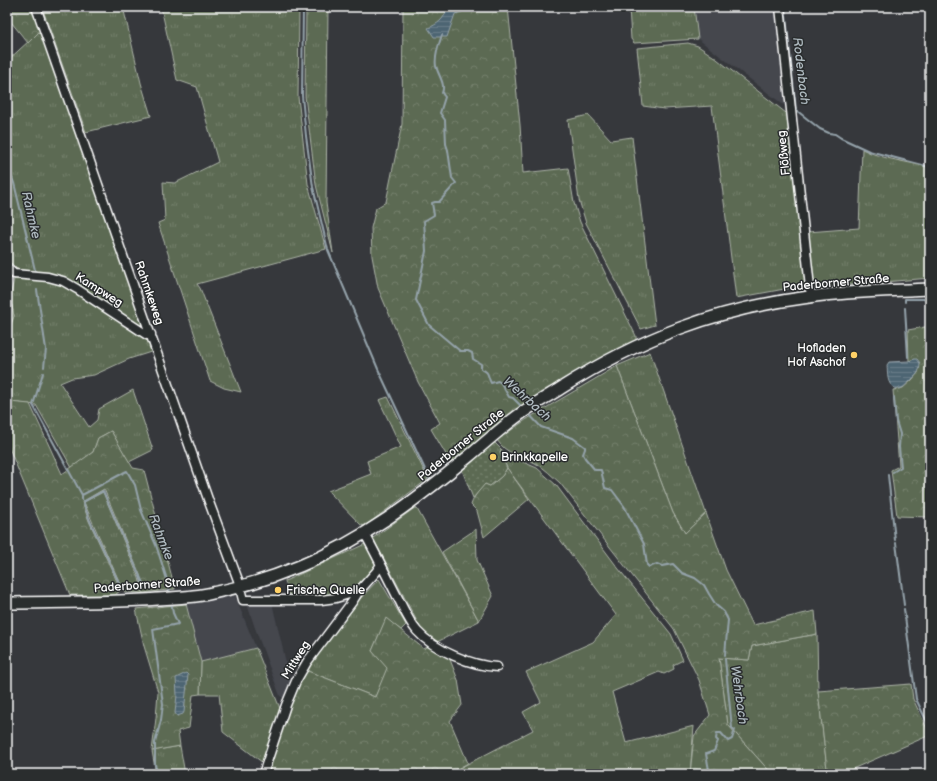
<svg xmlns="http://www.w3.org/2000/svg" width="937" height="781" viewBox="0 0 937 781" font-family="'Balsamiq Sans',sans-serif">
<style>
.built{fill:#44464d}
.grass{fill:url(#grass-tufts);stroke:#adb4a8}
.forest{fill:url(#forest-crowns);stroke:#adb4a8}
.park{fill:url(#park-dots);stroke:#adb4a8}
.water{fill:url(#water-rules);stroke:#95a3ab}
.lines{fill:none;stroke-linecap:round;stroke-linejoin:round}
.stream{stroke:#95a3ab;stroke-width:2}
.minor-casing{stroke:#fff;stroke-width:11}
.major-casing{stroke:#fff;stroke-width:14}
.minor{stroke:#2a2d2e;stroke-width:8}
.major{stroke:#2a2d2e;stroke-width:11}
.poi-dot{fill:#ffd166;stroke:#2a2d2e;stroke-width:1.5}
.labels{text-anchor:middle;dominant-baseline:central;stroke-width:3;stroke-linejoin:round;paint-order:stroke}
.street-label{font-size:12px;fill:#fff;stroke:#2a2d2e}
.poi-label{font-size:12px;fill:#fff;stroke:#2a2d2e;text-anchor:start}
.water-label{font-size:13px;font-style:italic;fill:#afbac0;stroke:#2a2d2e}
</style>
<defs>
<pattern id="grass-tufts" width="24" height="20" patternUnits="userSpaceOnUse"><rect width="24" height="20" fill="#5b6a52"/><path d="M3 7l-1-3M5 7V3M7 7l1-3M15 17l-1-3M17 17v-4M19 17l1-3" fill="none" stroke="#74806c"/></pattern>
<pattern id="forest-crowns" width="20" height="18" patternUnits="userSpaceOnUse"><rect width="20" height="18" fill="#5b6a52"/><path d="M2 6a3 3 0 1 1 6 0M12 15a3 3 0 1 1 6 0" fill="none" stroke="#74806c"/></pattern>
<pattern id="park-dots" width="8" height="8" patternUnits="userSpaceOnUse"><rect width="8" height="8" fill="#5b6a52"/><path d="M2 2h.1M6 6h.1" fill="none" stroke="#74806c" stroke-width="1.8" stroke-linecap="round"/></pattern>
<pattern id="water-rules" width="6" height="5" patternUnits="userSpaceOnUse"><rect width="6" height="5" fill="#4e6573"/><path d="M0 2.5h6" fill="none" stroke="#697c88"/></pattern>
</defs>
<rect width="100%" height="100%" fill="#36383c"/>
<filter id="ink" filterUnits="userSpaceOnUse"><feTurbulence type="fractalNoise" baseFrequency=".025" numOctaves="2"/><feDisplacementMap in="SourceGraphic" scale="8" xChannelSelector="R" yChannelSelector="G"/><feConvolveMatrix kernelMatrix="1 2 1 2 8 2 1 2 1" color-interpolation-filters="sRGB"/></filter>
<g filter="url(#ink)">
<path class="built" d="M694 7H777L788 104 785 106 698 39Z
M235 596 256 648 201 662 186 604Z
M247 604H274L273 607 291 684 285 699 280 696 255 628Z"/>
<path class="grass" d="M42 7H123L141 83 151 116 86 132Z
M161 7H299L298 97 308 184 326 249 197 284 200 288 241 392 224 388 210 381 158 223 165 220 163 182 175 183 218 162 197 87 177 80Z
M306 7H328L326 203 333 253 316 185 305 96Z
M629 7H694L698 39 634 43 631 39Z
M41 30 146 328 142 330 65 278 17 269 7 259V61Z
M688 43 698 46 713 56 786 113 789 118 806 285 736 298 712 106 664 109 643 106 637 48Z
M588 115 611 140 632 137 655 325 641 329 586 223 579 200 568 120Z
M862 149C883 160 908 161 930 168V278L815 288 812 285 808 232 859 228Z
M34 278 50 281 66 286 149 342 154 351 129 359 94 375 72 378 60 383 89 427 97 420 99 409 133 390 153 450 129 462 111 431 98 438 93 452 72 468 36 405 10 402 7 396V335L14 316 10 297 14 279Z
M650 352 706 513 685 533 673 513 617 366Z
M388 397 428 479 365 526 361 525 328 491 371 474 367 461 401 447 379 400Z
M501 449 509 456 537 468 556 485 618 568 671 634 683 660 673 665 674 669 664 674 659 672 612 692 626 743 694 726 690 774H448L533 730 523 712 541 702 526 672 593 642 616 615 507 468 499 453Z
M103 492 139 578 143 593 124 592 92 521 84 502Z
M416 507 479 621 437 642 421 629 373 538Z
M365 544 376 564 374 569 355 587 332 596 290 598 285 581Z
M379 579 406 625 401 630 386 619 372 651 388 668 375 697 305 670 357 602Z
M817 634 818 691 827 769 806 774H772L728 725 719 658 749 660 752 646Z
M256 648 281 711 263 763 223 732 219 694H200L201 662Z
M180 746 185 774H156L152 751Z"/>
<path class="forest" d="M7 7H34L41 30 28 43 7 17Z
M403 7H508L520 125 523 173 568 168 574 203 580 222 636 336V341L520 412 451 463 431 429 440 423 418 382 378 288 372 256 371 228 376 208 386 202 402 124Z
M10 297 14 316 7 335V299Z
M930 326V517L897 516 891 470 899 466 893 390 903 388 912 380 918 373 920 363 914 359 909 361 908 330Z
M617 366 673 513 685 533 706 513 726 570 753 625 815 611 817 634 752 646 749 660 719 658 728 725 772 774H690L694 736 710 715 699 680 674 629 560 483C552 476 545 468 535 463 520 455 507 455 497 440L527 419Z
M7 396 10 402 30 404 62 474 93 452 98 438 111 431 133 468 144 470 175 589 143 593 140 575 104 489 82 502 89 521 121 590 115 595H70L7 443Z
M507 468 529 499 484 537 477 511 471 505C474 496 479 490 485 484L490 486 502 476Z
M476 529 477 560 493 596 479 621 442 552Z
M186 604 201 662 200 694 193 695 189 728 178 731 180 746 152 751 156 718 158 692 144 646 136 609Z
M386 618 424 649 430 645 449 657 458 680 462 705 450 721 468 763 448 774H268L290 703 305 670 375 697 387 668 372 651Z
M911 684 913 699 930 735 841 774H806L827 769 818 691Z"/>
<path class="park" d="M494 442 501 449 500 453 507 468 502 476 490 486 485 484 473 498 462 470Z"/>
<path class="water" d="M445 7H464L462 12 455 14 447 37H434L428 28C438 24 443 20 447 10Z
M915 359H917L920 363C920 373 916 375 909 382 904 386 903 389 896 389 886 384 888 374 887 365L889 362 909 361Z
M186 673 188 675 184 712 183 714 177 716 175 713 177 695 176 678Z"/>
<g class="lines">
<path class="stream" d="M303 7 302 96 306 136 313 187 328 250 378 369 429 478
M785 7 796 110 820 129 829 133 835 134 841 138 869 151 930 167
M442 35C439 44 434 56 436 66 438 75 446 84 442 93L445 97 440 113 445 120 446 144 448 150 452 178 456 183 439 202H435L432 203 434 215 424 221 426 251 416 300 429 325 460 351H468L472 353 473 359 481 364V369C490 372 487 376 491 383L498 381 501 383 509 397 513 398 523 408
M7 164 14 183 35 270
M37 290 46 349 44 367
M905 302V299H930
M905 308 908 357
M43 373 33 405 82 495 127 471 135 485 141 510 156 545 169 586 170 595
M528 413 541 427 573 438 585 447V449L583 454 585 458 595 470H601L605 488 612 490 624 506 644 544 647 565 649 567 657 564 662 566 673 564 682 573 695 578 704 585 709 594 716 605 724 612 728 620 725 655
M893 472 901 467 899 447 900 434 896 421 894 397
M888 475 895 540
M82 495V499L90 521 121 587
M83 502 103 491 145 588
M896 543 904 605
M904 609 916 699 930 728
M157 774 155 764V743L161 720 163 704 153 629 178 624 173 613 171 601
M711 774 709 770 706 754 714 751 718 741 716 739 717 733H721L728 741 732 739 735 730 732 728 725 659"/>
<g class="minor-casing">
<path id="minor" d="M36 7 209 502 238 580 243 600H321L336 598 359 591
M780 7 811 297
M7 268 14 274 48 277 63 281 77 289 147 335 151 334
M365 534C377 556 388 579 400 602 405 612 410 623 417 631 434 650 472 666 497 667
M263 774 286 705 296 681 307 662 352 602 359 591 376 572 380 566"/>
</g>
<g class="major-casing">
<path id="major" d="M7 603C57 602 108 603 158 599 175 598 192 597 208 594 239 588 271 578 300 566 362 541 416 500 468 457 485 443 501 428 519 415 532 405 547 397 561 388 640 338 716 309 809 297 849 291 890 291 930 289"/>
</g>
<use href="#minor" class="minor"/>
<use href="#major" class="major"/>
</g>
</g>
<g class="poi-dot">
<circle cx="854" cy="355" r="4"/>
<circle cx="493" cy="457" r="4"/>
<circle cx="278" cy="590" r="4"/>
</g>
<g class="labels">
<g class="street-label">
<text transform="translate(784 153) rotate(-96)">Flößweg</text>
<text transform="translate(836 283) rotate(-5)">Paderborner Straße</text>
<text transform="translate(99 290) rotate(32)">Kampweg</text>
<text transform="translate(149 293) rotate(71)">Rahmkeweg</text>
<text transform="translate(461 445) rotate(-39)">Paderborner Straße</text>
<text transform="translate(147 585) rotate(-4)">Paderborner Straße</text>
<text transform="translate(296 660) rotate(-58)">Mittweg</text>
</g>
<g class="poi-label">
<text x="846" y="348" text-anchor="end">Hofladen<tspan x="846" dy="14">Hof Aschof</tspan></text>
<text x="501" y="457">Brinkkapelle</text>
<text x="286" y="590">Frische Quelle</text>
</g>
<g class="water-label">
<text transform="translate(801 71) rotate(83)">Rodenbach</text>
<text transform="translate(31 215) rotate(77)">Rahmke</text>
<text transform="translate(527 399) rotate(42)">Wehrbach</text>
<text transform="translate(161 537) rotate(69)">Rahmke</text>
<text transform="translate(739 695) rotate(82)">Wehrbach</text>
</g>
</g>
<rect width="937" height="781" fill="none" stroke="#2a2d2e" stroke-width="24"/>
<rect x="12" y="12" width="913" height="757" fill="none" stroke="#fff" stroke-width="1.5" filter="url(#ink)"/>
</svg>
